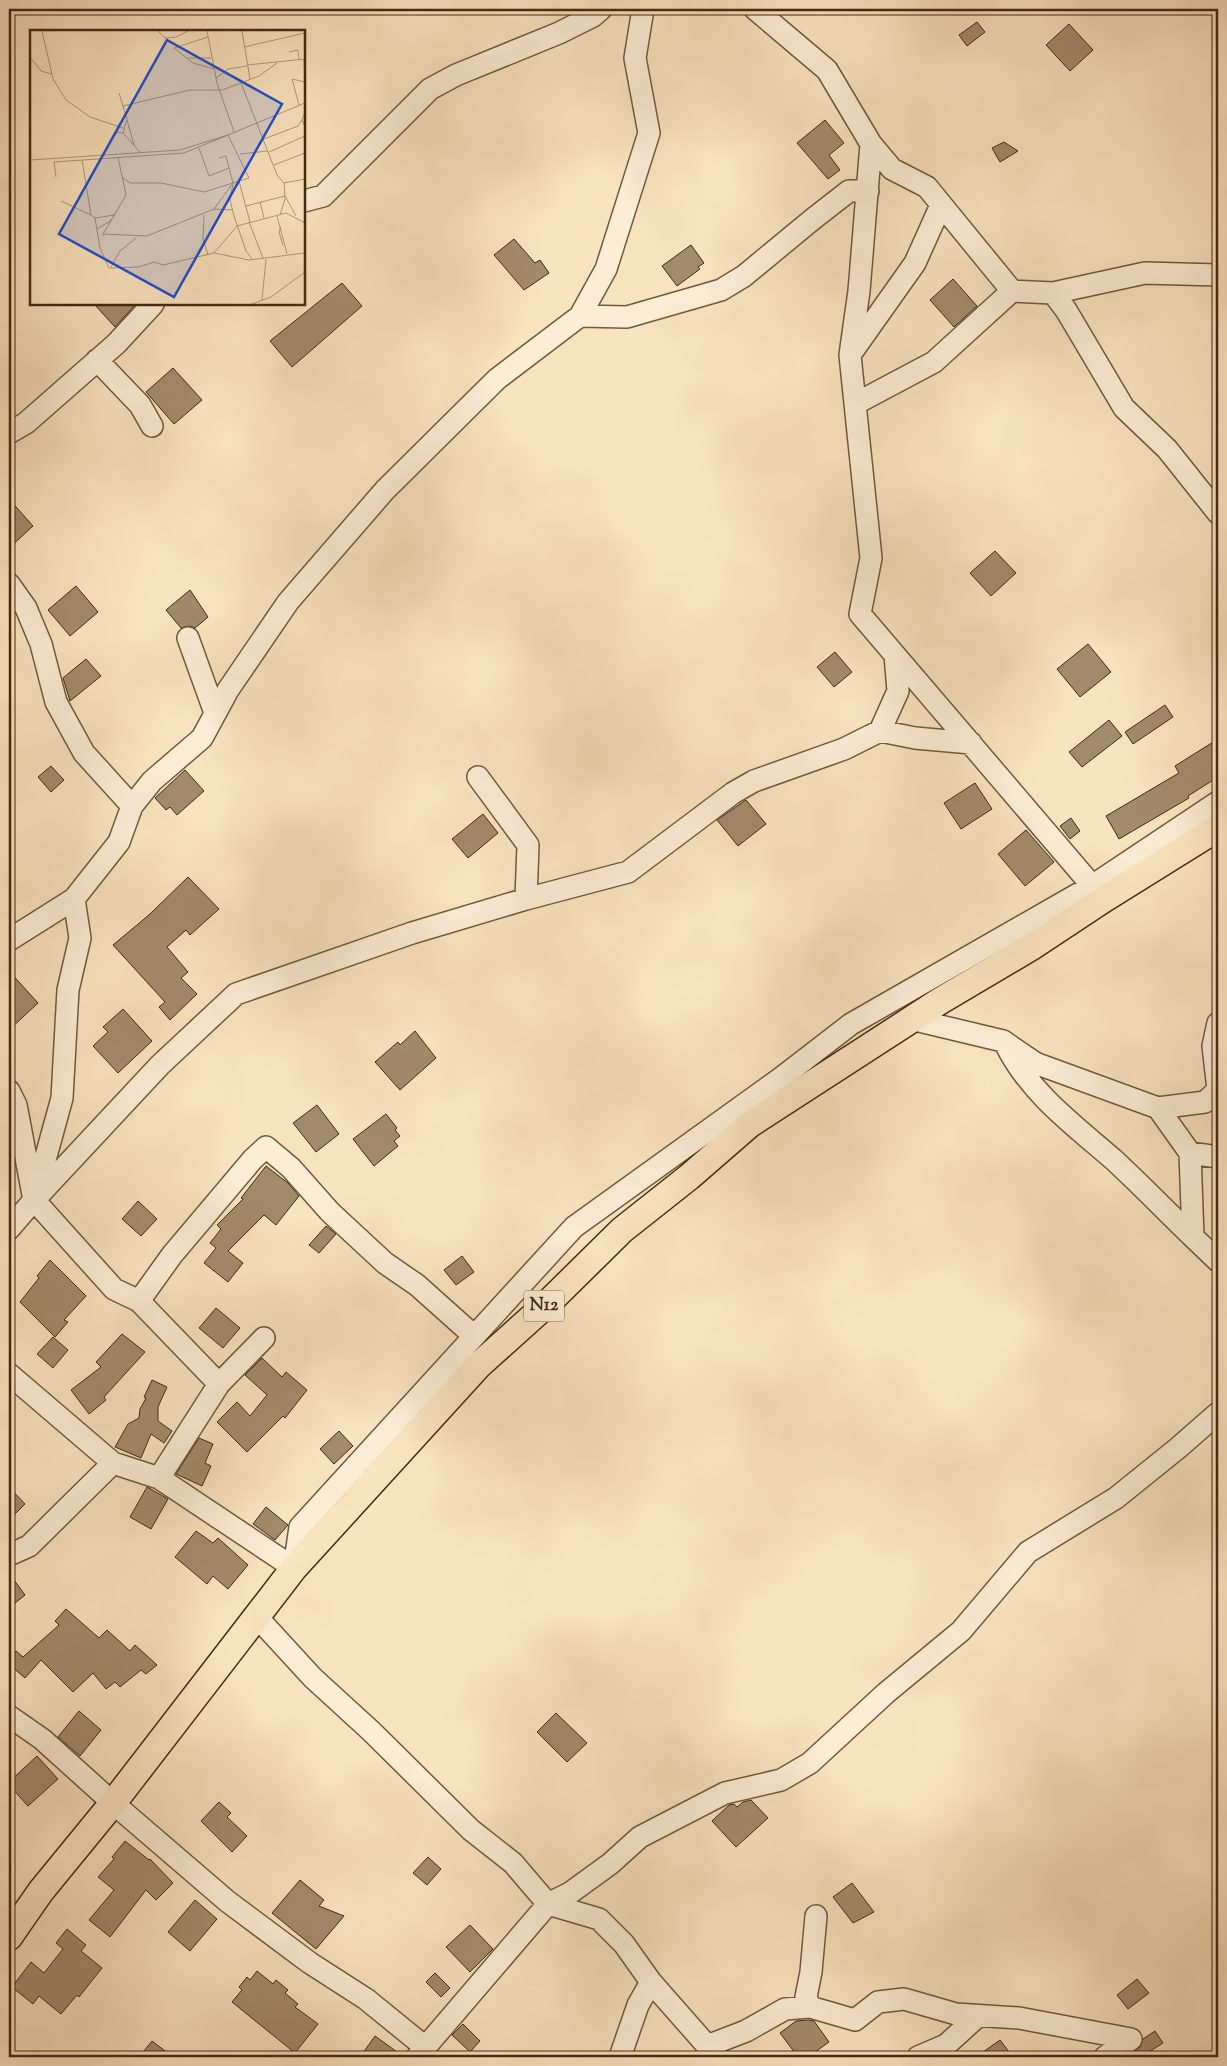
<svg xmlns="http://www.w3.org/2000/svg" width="1227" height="2066" viewBox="0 0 1227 2066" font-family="'Sorts Mill Goudy',serif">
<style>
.building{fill:#a38a6c;stroke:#452912}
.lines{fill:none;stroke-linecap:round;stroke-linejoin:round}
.minor-casing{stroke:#72583d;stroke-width:24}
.major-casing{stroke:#452912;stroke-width:29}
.minor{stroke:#fcedd5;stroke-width:21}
.major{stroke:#fae3bf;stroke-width:26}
.labels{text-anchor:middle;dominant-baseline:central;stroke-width:4;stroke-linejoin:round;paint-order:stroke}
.shield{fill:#fcedd5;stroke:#7c644c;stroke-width:1}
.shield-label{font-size:18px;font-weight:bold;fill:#452912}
.inset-road{fill:none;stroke:#b2997a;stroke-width:1}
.view{fill:#1d4ed8;fill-opacity:0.15;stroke:#1d4ed8;stroke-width:2.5}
.inset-edge{fill:none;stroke:#452912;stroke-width:2.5}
</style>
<rect width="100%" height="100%" fill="#fae3bf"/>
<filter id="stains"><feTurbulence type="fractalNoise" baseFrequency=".004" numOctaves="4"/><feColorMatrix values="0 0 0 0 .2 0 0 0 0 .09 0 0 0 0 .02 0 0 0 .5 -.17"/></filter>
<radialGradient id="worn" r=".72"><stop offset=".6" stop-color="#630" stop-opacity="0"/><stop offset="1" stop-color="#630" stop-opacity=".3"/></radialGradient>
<path class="building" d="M977 22 985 32 967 46 959 35Z
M1069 24 1093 50 1070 71 1046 45Z
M825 120 844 143 829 155 840 170 828 179 797 143Z
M1004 142 1018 151 1000 162 992 148Z
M514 239 535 263 540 260 549 273 524 290 494 255Z
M691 245 704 263 698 267 700 269 677 286 662 266Z
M953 279 977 306 954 327 930 300Z
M342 283 362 306 292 367 270 341Z
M94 304H136L115 327Z
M173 368 202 400 174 424 146 392Z
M9 499 33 526 9 548Z
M995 551 1016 573 991 596 970 573Z
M76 586 98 612 70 636 48 610Z
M190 590 208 617 195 628 190 626 181 628 166 610Z
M1088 644 1111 672 1080 697 1057 669Z
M835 652 852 672 834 687 817 667Z
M86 659 101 676 70 701 63 678Z
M1165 705 1173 717 1133 744 1125 732Z
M1109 720 1122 736 1082 767 1069 752Z
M1218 739V777L1188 796 1189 798 1119 839 1106 816 1179 773 1175 766Z
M51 766 64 780 51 792 38 777Z
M185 770 204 791 177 815 170 807 166 810 155 798Z
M975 783 992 809 961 829 944 803Z
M746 800 766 824 738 846 717 820Z
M483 814 498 833 468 858 452 839Z
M1071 818 1080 831 1070 839 1060 826Z
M1026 830 1054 862 1025 886 998 854Z
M188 877 219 909 190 935 186 930 167 947 188 972 181 978 197 994 170 1020 159 1007 165 1002 113 945 150 914Z
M9 971 38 1003 9 1030Z
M123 1009 152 1041 118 1073 93 1046 108 1032 103 1027Z
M415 1031 436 1058 400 1090 375 1062 398 1042 400 1045Z
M317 1105 339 1134 316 1152 293 1123Z
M386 1114 397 1128 395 1130 400 1136 394 1141 398 1146 374 1166 353 1139Z
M266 1166 288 1183 299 1196 276 1225 264 1215 228 1251 243 1263 228 1282 204 1263 216 1248 210 1243 221 1229 217 1225 243 1199 241 1198Z
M138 1201 157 1219 141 1236 122 1219Z
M326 1226 336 1234 319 1253 309 1245Z
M462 1256 474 1272 456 1285 444 1270Z
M50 1260 86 1296 64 1320 68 1322 55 1337 20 1302 39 1278 37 1276Z
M216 1308 240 1328 223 1348 199 1328Z
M122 1334 145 1352 104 1397 106 1400 89 1414 71 1390 101 1367 96 1362Z
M53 1337 68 1350 53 1368 37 1354Z
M262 1358 282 1377 286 1372 307 1390 285 1418 283 1416 247 1452 217 1422 237 1402 250 1416 267 1395 245 1375Z
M152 1380 167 1387 158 1407V1421L172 1431 164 1443 151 1434 141 1458 115 1447 128 1424 139 1418 140 1409 146 1398 144 1397Z
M339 1431 353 1446 334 1464 320 1449Z
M199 1438 213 1444 205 1463 211 1466 202 1486 176 1474Z
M9 1487 25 1504 9 1520Z
M147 1487 168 1499 151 1529 130 1517Z
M266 1507 288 1525 275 1540 253 1524Z
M196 1531 213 1543 218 1538 248 1565 228 1589 213 1576 207 1584 175 1557Z
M9 1573 25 1595 9 1608Z
M66 1609 99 1638 107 1630 130 1651 135 1645 157 1665 146 1674 141 1670 120 1687 115 1682 106 1689 93 1673 73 1692 41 1660 25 1678 9 1664V1660L16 1651 23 1657 59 1625 55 1621Z
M79 1711 101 1730 80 1756 58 1737Z
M556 1713 587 1743 567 1762 537 1732Z
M37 1756 58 1779 28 1806 9 1785V1782Z
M751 1800 768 1818 736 1847 712 1821 729 1805 734 1804 737 1807 743 1802Z
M219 1802 231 1813 227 1817 247 1836 232 1852 201 1821Z
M125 1841 149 1860 150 1859 173 1883 156 1900 146 1890 110 1937 89 1920 114 1890 98 1877 114 1859 112 1857Z
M428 1857 441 1869 427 1885 413 1873Z
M300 1880 324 1900 319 1906 344 1916 316 1949 272 1913Z
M852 1883 874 1912 853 1923 833 1897Z
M195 1900 217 1919 190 1951 168 1932Z
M470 1925 493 1949 470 1972 446 1947Z
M67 1929 86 1945 81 1951 102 1968 79 1997 77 1995 61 2014 39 1996 33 2004 12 1987 31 1962 44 1973 63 1949 56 1943Z
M257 1971 273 1984 276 1980 288 1990 285 1993 298 2004 295 2007 318 2024 295 2053 232 2002 242 1990 239 1987 247 1977 250 1980Z
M435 1973 450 1988 441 1997 426 1982Z
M1137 1979 1149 1993 1128 2009 1117 1995Z
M809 2020 814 2021 829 2042 808 2057H798L780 2033 796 2021Z
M463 2024 480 2041 470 2052 452 2035Z
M1155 2031 1163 2043 1141 2057H1127L1140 2047 1143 2039Z
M375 2036 404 2057H360Z
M1000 2040 1013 2057H976Z
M152 2041 173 2057H139Z"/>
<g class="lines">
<g class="minor-casing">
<path id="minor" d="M755 9 827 70 871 144 892 169 927 187 1012 291 1053 293 1066 310 1124 408 1167 449 1218 513
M871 144 859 291 850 355 871 558 860 614 1100 895
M304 201 323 196 430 89 456 75 559 33 593 16 601 9
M1053 293 1145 273 1218 275
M580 316 606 269 649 133 635 58 643 9
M852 352 915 263 941 205
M97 360 140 405 152 426
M855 404 934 362 1012 291
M9 433 26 423 116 344 153 304
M9 584 26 608 41 644 56 702 84 753 132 806
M188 638 215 713
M880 731 898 691 895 655
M478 777 528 845 526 899
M9 940 74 899 119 842 132 806 152 781 202 738 228 690 288 602 385 490 497 379 580 316 627 317 721 290 744 276 813 219 849 191H868
M911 1019 1003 1041 1035 1063 1158 1108 1190 1153 1193 1237 1218 1261
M1007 1047C1031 1094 1075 1126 1114 1160 1141 1185 1167 1212 1193 1237
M9 1091 16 1105 34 1200 114 1289 139 1301
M1158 1108 1205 1102 1218 1090 1213 1046 1218 1023
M1190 1153 1218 1157
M34 1200 160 1065 236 994 412 933 526 899 628 872 733 793 754 781 844 749 880 731 915 738 971 743
M9 1229 34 1200 62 1098 68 990 80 938 74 899
M264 1338 219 1384 139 1301 172 1255 253 1159 266 1147 291 1168 330 1212 385 1263 417 1285 474 1336
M9 1374 113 1463 159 1478 294 1568 300 1527 574 1227 781 1078 851 1024 1092 886 1218 802
M159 1478 219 1384
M9 1555 29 1546 113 1463
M257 1617 313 1678 371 1731 471 1830 513 1863 548 1904 599 1919 624 1944 651 1982 717 2057
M9 1716 42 1739 113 1803 227 1901 310 1963 366 1999 425 2047
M810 2007 806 1997 811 1972 816 1916
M707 2046 746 2031 785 2009 810 2007 855 2020 878 2002 904 1999 956 2014 1019 2018 1131 2039
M417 2057 548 1904 570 1893 610 1864 640 1837 725 1793 781 1780 810 1763 886 1693 961 1631 1028 1552 1116 1498 1178 1448 1218 1413
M620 2057 638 2005 651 1982
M918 2057 946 2045 978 2016
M1105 2057 1131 2039"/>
</g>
<g class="major-casing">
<path id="major" d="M9 1937 41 1891 113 1803 294 1568 479 1365 548 1303 622 1230 689 1177 750 1124 940 1001 1033 946 1104 899 1218 828"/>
</g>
<use href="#minor" class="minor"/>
<use href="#major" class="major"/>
</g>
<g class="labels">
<rect class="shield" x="524" y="1290.5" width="40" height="31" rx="4"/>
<g class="shield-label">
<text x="544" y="1306">N12</text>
</g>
</g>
<g transform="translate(30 30)">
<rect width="275" height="275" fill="#fae3bf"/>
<path class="inset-road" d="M12 1 23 49 36 70 60 87 93 98M128 1 135 8 146 7 158 1M177 1 187 53 204 102M212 1 220 49M178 7 144 18 163 33 184 39M214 17 275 3M259 22 268 20 269 29M0 27 11 41 22 44M158 28H181M274 29 275 49M217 35 275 29M186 48 198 39 217 36M211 53 247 145 254 153M89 63 97 89 93 103 110 122M269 75 262 49 275 52M93 76 160 60H192L229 46 247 33M275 82 272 90 275 97M97 90 104 115M234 109 268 96 272 90M81 110 87 102 93 103M169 118 179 146 199 138 196 126 189 128M239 122 275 106M210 124 238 121M0 130 150 120 198 105 275 73M52 130 61 185 65 188 70 218 79 238 109 237 124 232 133 235 184 223 219 230 275 223M244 135 275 123M199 138 203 153 200 170 204 186 216 221 222 229M26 147 24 132 154 123 198 105 219 148 203 153 184 179M92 147 100 153H131L174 162 203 153M209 151 220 192M31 171 61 185M230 172 234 188M216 176 255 166 266 186M174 185 173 209 178 225M250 185 255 169 254 153 275 149M247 186 257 224M65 188 85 185M219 192 233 228M251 197 249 202 253 215M67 199 82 190M73 204 117 206 184 179 203 180M72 206 96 165 88 127M184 223 207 196 256 183 275 193M81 237 90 221 106 208M232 270 236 229M222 274 241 267 275 242"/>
<path class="view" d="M137 10 252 74 144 267 29 204Z"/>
<rect width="275" height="275" class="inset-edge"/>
</g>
<rect width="1227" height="2066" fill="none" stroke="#fae3bf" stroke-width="30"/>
<rect x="10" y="10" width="1207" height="2046" fill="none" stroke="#452912" stroke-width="2.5"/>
<rect x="15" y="15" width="1197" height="2036" fill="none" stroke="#452912"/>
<rect width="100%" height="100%" filter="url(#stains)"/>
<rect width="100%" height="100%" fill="url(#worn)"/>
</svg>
